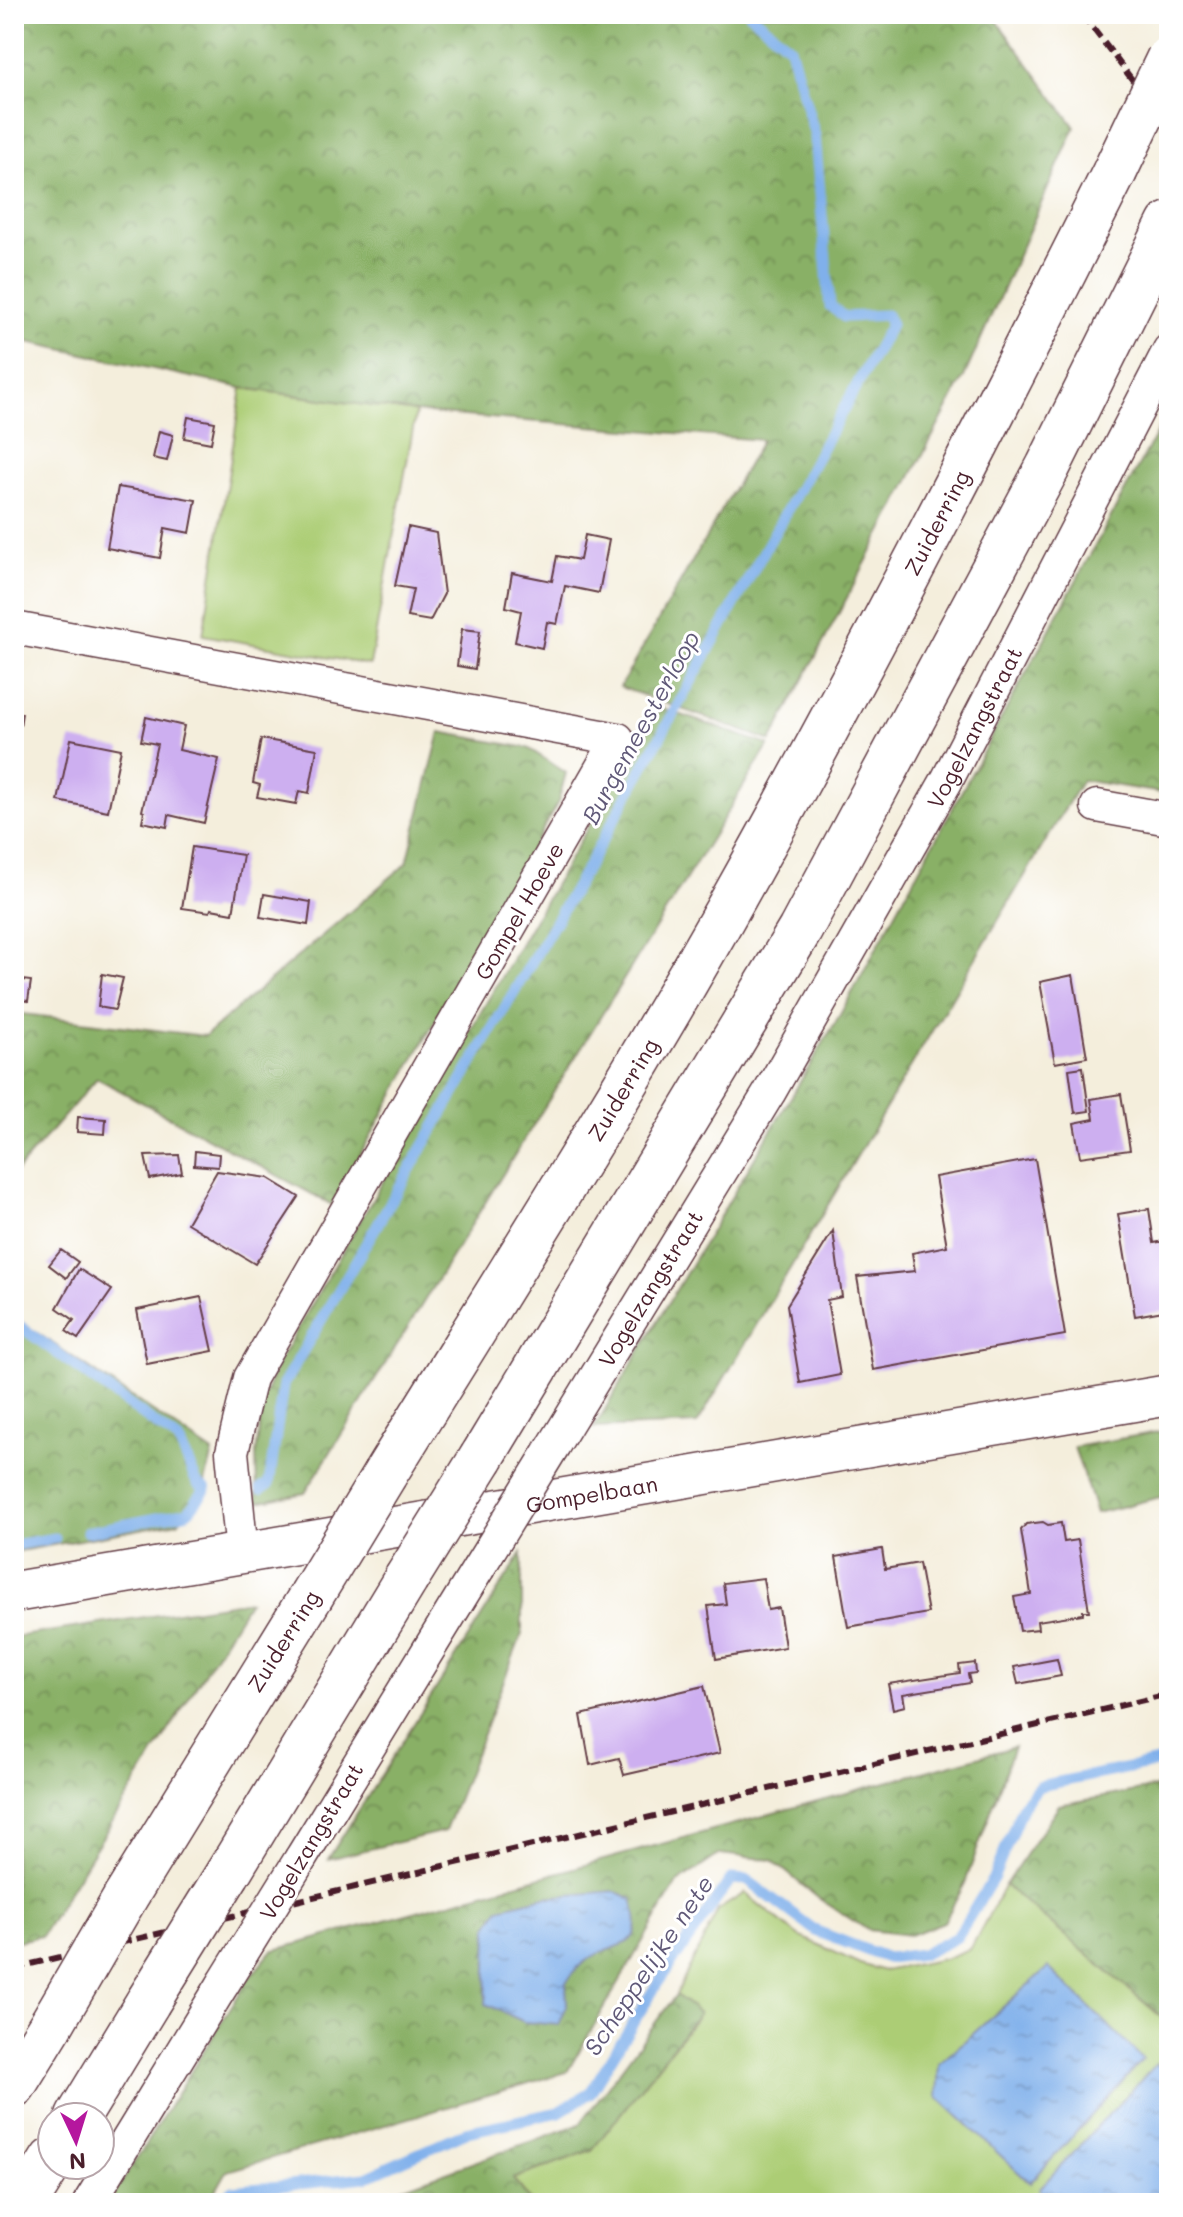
<svg xmlns="http://www.w3.org/2000/svg" width="1183" height="2217" viewBox="0 0 1183 2217" font-family="Mali,sans-serif">
<style>
.grass{fill:#accd75;stroke:#7b7650;stroke-width:2}
.forest{fill:url(#forest-crowns);stroke:#6a6848;stroke-width:2}
.water{fill:url(#water-ripples);stroke:#65688b;stroke-width:2}
.lines{fill:none;stroke-linecap:round;stroke-linejoin:round}
.stream{stroke:#80b0eb;stroke-width:11}
.building{fill:#cdaff0}
.minor-casing{stroke:#643e46;stroke-width:35}
.tertiary-casing{stroke:#643e46;stroke-width:43}
.trunk-casing{stroke:#643e46;stroke-width:47}
.minor{stroke:#fff;stroke-width:32}
.tertiary{stroke:#fff;stroke-width:40}
.trunk{stroke:#fff;stroke-width:44}
.rail{stroke:#4a1f2b;stroke-width:6;stroke-dasharray:12 6;stroke-linecap:butt}
.minor-bridge-casing{stroke:#643e46;stroke-width:35;stroke-linecap:butt}
.trunk-bridge-casing{stroke:#643e46;stroke-width:47;stroke-linecap:butt}
.minor-bridge{stroke:#fff;stroke-width:32}
.trunk-bridge{stroke:#fff;stroke-width:44}
.labels{text-anchor:middle;dominant-baseline:central;stroke-width:6;stroke-linejoin:round;paint-order:stroke}
.street-label{font-size:22px;fill:#4a1f2b;stroke:#fff}
.water-label{font-size:24px;font-style:italic;fill:#605978;stroke:#fff}
</style>
<defs>
<pattern id="forest-crowns" width="20" height="18" patternUnits="userSpaceOnUse" patternTransform="scale(2)"><rect width="20" height="18" fill="#89b066"/><path d="M2 6a3 3 0 1 1 6 0M12 15a3 3 0 1 1 6 0" fill="none" stroke="#728f54"/></pattern>
<pattern id="water-ripples" width="26" height="14" patternUnits="userSpaceOnUse" patternTransform="scale(2)"><rect width="26" height="14" fill="#80b0eb"/><path d="M2 4q2-2 4 0t4 0M15 11q2-2 4 0t4 0" fill="none" stroke="#6b8fbf"/></pattern>
</defs>
<rect width="100%" height="100%" fill="#fff"/>
<filter id="ink" filterUnits="userSpaceOnUse"><feTurbulence type="fractalNoise" baseFrequency=".0125" numOctaves="2"/><feDisplacementMap in="SourceGraphic" scale="16" xChannelSelector="R" yChannelSelector="G"/><feConvolveMatrix kernelMatrix="1 2 1 2 8 2 1 2 1" color-interpolation-filters="sRGB"/></filter>
<filter id="wash" filterUnits="userSpaceOnUse"><feTurbulence type="fractalNoise" baseFrequency=".006" numOctaves="4" result="noise"/><feDisplacementMap in="SourceGraphic" scale="32" xChannelSelector="R" yChannelSelector="G"/><feGaussianBlur stdDeviation="1.8" result="paint"/><feColorMatrix in="noise" values="0 0 0 0 0 0 0 0 0 0 0 0 0 0 0 0 0 1.4 0 .05"/><feComposite in="paint" operator="in"/></filter>
<g filter="url(#wash)">
<rect width="100%" height="100%" fill="#f4eedc"/>
<path class="grass" d="M242 388 416 412 370 665 203 635Z
M1005 1885 1169 2023V2203H533L513 2179 592 2150 699 2014 676 1995 718 1910 745 1893 797 1935 860 1964 884 1971 944 1959 971 1948Z
M250 2194 288 2198 294 2203H244Z"/>
<path class="forest" d="M14 14H992L1075 127 964 377 771 741 620 687 762 440 416 412 242 388 14 339Z
M1169 410V794L1082 780 697 1424 594 1428 841 1013Z
M661 708 769 745 305 1493 257 1502 256 1454 263 1399 278 1363 592 820Z
M440 732 528 748 566 773 558 802 332 1205 97 1078 14 1174V1013L205 1036 407 863Z
M14 1317 213 1453 202 1493 178 1522 14 1552Z
M1169 1430V1495L1096 1513 1074 1447Z
M522 1553V1634L445 1831 328 1859Z
M249 1601 41 1936 14 1942V1637Z
M1014 1747 965 1883 944 1922 910 1935 868 1930 818 1898 772 1860 720 1854 676 1884 567 2072 227 2171 209 2203H109L249 1978 272 1951Z
M1169 1785V2023L1005 1885 1059 1805Z
M676 1995 699 2013 592 2150 513 2179 533 2203H360L580 2124Z"/>
<path class="water" d="M615 1891 632 1899C650 1955 613 1939 583 1963 577 1968 571 1976 566 1982L567 2005 559 2025 524 2022 486 2004 488 1927 499 1908 545 1897Z
M1048 1967 1143 2059 1030 2183 937 2096 939 2064Z
M1156 2064 1169 2076V2203H1055L1039 2189Z"/>
<g class="lines">
<path class="stream" d="M14 1322 179 1441 197 1483 206 1489 188 1512 87 1532
M261 1489 269 1484 283 1385 588 866 891 324 886 315 844 317 830 306 815 136 790 47 750 14
M14 1545 55 1538
M223 2203 232 2191 366 2177 466 2132 559 2112 590 2093 657 1984 731 1879 747 1880 816 1931 887 1958 923 1954 957 1937 994 1877 1023 1805 1039 1786 1169 1760"/>
</g>
<g id="blocks">
<path class="building" d="M188 417 215 422 211 443 184 438Z
M159 431 173 435 167 461 153 458Z
M118 487 196 500 190 533 165 528 160 558 107 548Z
M408 527 436 533 444 594 430 621 407 617 413 589 395 586Z
M585 535 609 540 599 593 565 586 557 624 547 622 542 648 515 642 521 611 506 607 512 573 552 581 557 556 580 560Z
M462 629 480 631 475 669 457 666Z
M14 712 22 713 16 752H14Z
M146 717 184 726 179 750 219 759 204 823 169 815 167 827 142 822 144 812 142 811 157 744 141 741Z
M71 739 121 749 108 811 58 801Z
M261 739 317 749 309 793 299 791 296 804 257 797 260 785 253 783Z
M192 847 243 855 233 913 211 909 210 912 182 908Z
M264 894 311 902 308 925 260 917Z
M102 974 123 978 115 1010 98 1007Z
M1073 975 1087 1057 1055 1063 1040 982Z
M14 979 31 981 28 1001 14 999Z
M1083 1067 1089 1111 1075 1113 1069 1069Z
M1121 1094 1130 1150 1080 1157 1074 1123 1094 1119 1091 1099Z
M78 1117 106 1119 105 1134 77 1132Z
M195 1151 219 1154 218 1167 194 1165Z
M179 1155 182 1173 150 1179 145 1156Z
M1035 1159 1065 1335 873 1370 857 1277 915 1271 912 1253 947 1246 935 1177Z
M217 1171 268 1178 299 1197 255 1264 187 1223Z
M1149 1209 1154 1243 1169 1240V1310L1135 1316 1118 1214Z
M833 1231 842 1297 827 1300 840 1375 800 1383 787 1305Z
M61 1250 78 1262 66 1278 49 1265Z
M79 1269 112 1290 78 1339 66 1331 74 1320 57 1308Z
M201 1297 213 1351 147 1364 137 1310Z
M1043 1522 1048 1525 1061 1523 1064 1542 1078 1540 1089 1611H1083V1614L1037 1621 1038 1629 1020 1631 1014 1597 1031 1594 1021 1530 1026 1524Z
M882 1549 885 1569 919 1563 928 1613 848 1627 836 1557Z
M763 1578 768 1610 779 1608 785 1647 716 1659 708 1606 726 1604 723 1583Z
M1057 1659 1061 1676 1018 1684 1014 1667Z
M975 1663 976 1673 968 1674 970 1683 903 1694 905 1706 893 1709 888 1684 960 1673 959 1665Z
M704 1686 720 1753 624 1775 619 1758 590 1765 581 1715Z"/>
</g>
</g>
<g filter="url(#ink)">
<use href="#blocks" fill-opacity="0" stroke="#643e46" stroke-width="2"/>
<g class="lines">
<g class="minor-casing">
<g id="minor">
<path d="M14 628 618 739 250 1378 232 1452 242 1553"/>
<path d="M1097 806 1169 819"/>
<path id="s1" d="M554 1445 769 1093 947 780 1169 350"/>
<path d="M301 1858 478 1569"/>
<path d="M89 2203 223 1984"/>
</g>
</g>
<g class="tertiary-casing">
<g id="tertiary">
<path id="s2" d="M14 1592 1169 1395"/>
</g>
</g>
<g class="trunk-casing">
<g id="trunk">
<path d="M482 1457 800 930 1048 467 1169 224"/>
<path id="s3" d="M385 1474C503 1283 625 1092 735 896 868 658 993 415 1115 171"/>
<path d="M228 1873 406 1579"/>
<path d="M125 1898 311 1596"/>
<path d="M14 2085 51 2025"/>
<path d="M78 2117 148 2002"/>
<path d="M25 2203 52 2160"/>
</g>
</g>
<use href="#minor" class="minor"/>
<use href="#tertiary" class="tertiary"/>
<use href="#trunk" class="trunk"/>
<path class="rail" d="M1082 14 1169 128
M14 1968 1169 1694"/>
<g class="minor-bridge-casing">
<path id="minor-bridge" d="M478 1569 554 1445
M223 1984 301 1858"/>
</g>
<g class="trunk-bridge-casing">
<path id="trunk-bridge" d="M1115 171 1169 58
M406 1579 482 1457
M311 1596 385 1474
M148 2002 228 1873
M51 2025 125 1898"/>
</g>
<use href="#minor-bridge" class="minor-bridge"/>
<use href="#trunk-bridge" class="trunk-bridge"/>
</g>
</g>
<g class="labels">
<g class="street-label">
<text stroke="none"><textPath href="#s3" startOffset="1100">Zuiderring</textPath></text>
<text stroke="none"><textPath href="#s1" startOffset="832">Vogelzangstraat</textPath></text>
<text transform="translate(519 911) rotate(-60)">Gompel Hoeve</text>
<text stroke="none"><textPath href="#s3" startOffset="452">Zuiderring</textPath></text>
<text stroke="none"><textPath href="#s1" startOffset="184">Vogelzangstraat</textPath></text>
<text stroke="none"><textPath href="#s2" startOffset="586">Gompelbaan</textPath></text>
<text transform="translate(283 1641) rotate(-58)">Zuiderring</text>
<text transform="translate(311 1841) rotate(-59)">Vogelzangstraat</text>
</g>
<g class="water-label">
<text transform="translate(640 727) rotate(-61)">Burgemeesterloop</text>
<text transform="translate(648 1965) rotate(-56)">Scheppelijke nete</text>
</g>
</g>
<rect width="1183" height="2217" fill="none" stroke="#fff" stroke-width="48"/>
<g transform="translate(76 2141) rotate(176)"><circle r="38" fill="#ffffff" stroke="#b7a5aa" stroke-width="2"/>
<path d="M0-6L14 30L0 20L-14 30Z" fill="#b5179e"/>
<text y="-12" font-size="22" font-weight="bold" text-anchor="middle" fill="#4a1f2b">N</text>
</g>
</svg>
